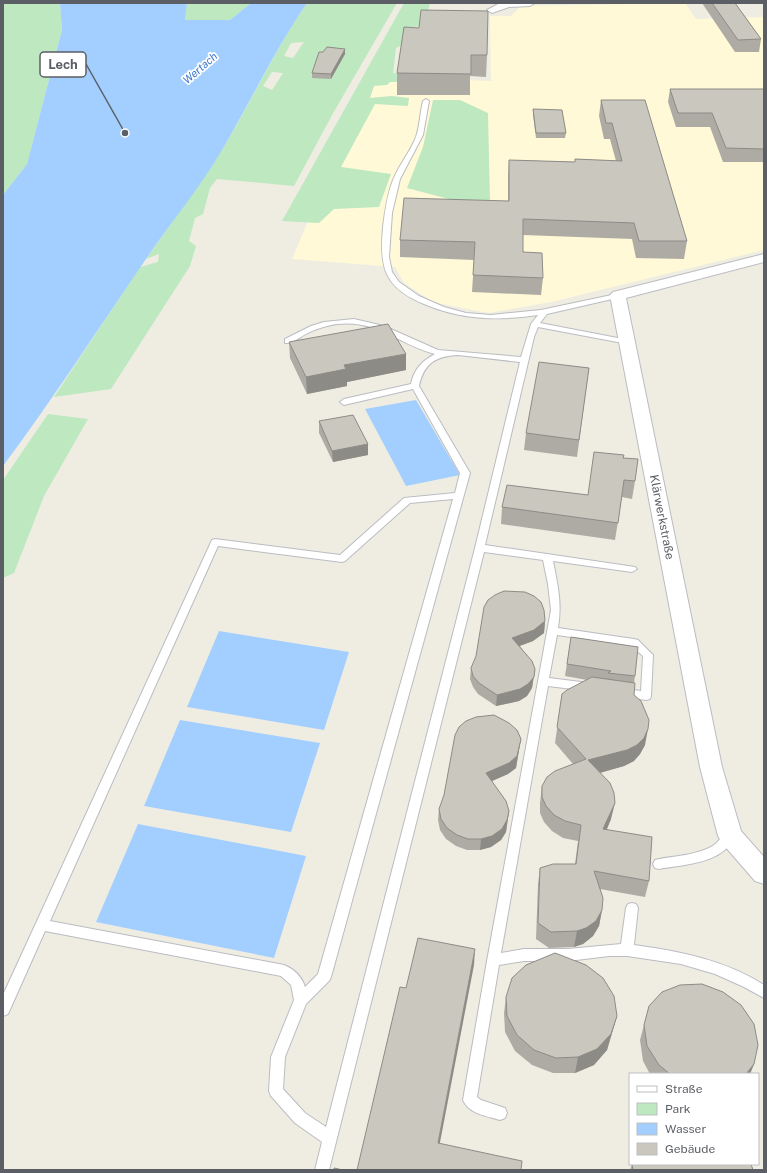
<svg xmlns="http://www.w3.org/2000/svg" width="767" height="1173" viewBox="0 0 767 1173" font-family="'Public Sans',sans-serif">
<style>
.commercial{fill:#fff9d7}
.green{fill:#bde8c0;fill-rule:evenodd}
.water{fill:#a2cfff}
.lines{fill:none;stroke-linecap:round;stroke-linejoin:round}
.lane-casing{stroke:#babcc2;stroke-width:2}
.street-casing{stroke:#babcc2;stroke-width:2}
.lane{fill:#fff;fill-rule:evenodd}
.street{fill:#fff;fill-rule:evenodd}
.wall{fill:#aeaba4}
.shaded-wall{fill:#8d8b86}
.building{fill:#cac7bf;stroke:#8d8b86}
.labels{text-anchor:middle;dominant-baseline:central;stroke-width:3.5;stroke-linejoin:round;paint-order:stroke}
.far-water-label{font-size:11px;font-style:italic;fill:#3c76cb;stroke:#fff}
.street-label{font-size:12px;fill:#5b5e64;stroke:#fff}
.leader{fill:none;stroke:#5b5e64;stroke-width:1.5}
.callout-dot{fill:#5b5e64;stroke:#fff;stroke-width:1.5}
.callout{fill:#fff;stroke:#5b5e64;stroke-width:1.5}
.callout-label{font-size:13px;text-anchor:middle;font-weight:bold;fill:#5b5e64}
</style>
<rect width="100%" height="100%" fill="#efede2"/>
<path class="commercial" d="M685 3 696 19 764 17V250L551 302 488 313 433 302 404 283 395 267 292 259 369 77 491 81 490 16H511L521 6Z"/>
<path class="green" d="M3 3H60L62 30 27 164 3 195Z
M187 3H251L230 20H185Z
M307 3H397L332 115 294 186 217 179 210 188 203 214 195 218 189 241 196 246 190 266 111 389 54 397 140 267 158 262 159 254 146 259C170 225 195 191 218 156 250 106 273 52 307 3ZM304 42 293 58 284 56 291 43ZM272 72 283 73 272 90 263 86Z
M404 3H430L424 26 414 27 408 42 396 48 393 73 415 77V82H390L387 85 374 86 370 98 392 96 409 98 408 106 375 104 341 167 391 174 379 207 334 209 319 223 282 221Z
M433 100H460L488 113 490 203H464L407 188 423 147Z
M48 414 88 419 44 496 14 573 3 578V480Z"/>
<path class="water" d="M60 3H187L185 20H230L251 3H307C274 51 249 105 219 155 197 191 170 224 146 259 98 329 53 399 3 466V195L27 164 62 30Z
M416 400 460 475 406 486 365 409Z
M219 631 349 652 324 730 187 707Z
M180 720 320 743 291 832 144 806Z
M138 824 306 856 274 958 96 922Z"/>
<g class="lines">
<g class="lane-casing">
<path id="lane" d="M426 99 429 101 423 135 400 179 392 213 389 257 392 272 399 282 419 296 444 307 466 313 491 315 541 310 621 293V297L547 314 540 323 628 340 632 342 628 344 538 327 534 337 485 545 635 567 637 569 632 572 553 561C558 586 562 603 558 628L634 639 638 640 653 655 651 696 650 699 646 700 620 696 616 695 615 692 616 689 620 688 641 691 643 656 631 646 557 635 549 678 589 683 593 684 594 687 593 690 589 691 548 686 501 953 524 949H568L621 944 626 908 628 904 632 903 636 904 638 908 634 945C679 951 725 960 764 985V998L744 987 715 974 681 964 627 956H609L568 961H524L499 965 477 1097 481 1100 505 1108 507 1113 505 1118 500 1120C487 1116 469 1114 463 1100L487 961 551 610 548 584 543 560 484 552 329 1170H315L322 1142 295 1123 271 1096 269 1091 271 1057 294 1000 291 985 281 976 45 931 8 1014 3 1016V995L212 540 215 539 340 555 404 498 455 493 460 473 413 389 344 405 340 402 344 399 411 384C414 369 422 361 435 354 396 344 373 315 327 326 319 328 311 331 304 335 299 338 294 342 288 343H285V339L311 326 324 322 354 319 384 326 438 350 521 357 531 324 538 315C498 321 461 320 424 304 385 288 379 268 383 227 385 211 387 195 393 180 399 165 410 152 416 137 420 125 420 113 423 101ZM458 355 520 362 475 548 326 1127 305 1113 283 1089 285 1057 306 1004 329 981 331 977 470 473 419 386C424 363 436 356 458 355ZM453 499 318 974 305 987C302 977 294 969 284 965L50 921 218 546 342 562 345 561 410 503Z
M730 831 734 832 736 836C722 864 686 864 659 869L655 868 653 864 655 860 659 859C676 856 695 855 711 847 719 843 722 834 730 831Z"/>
</g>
<g class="street-casing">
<path id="street" d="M500 3H535L530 6 509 7 492 13 487 10Z
M764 254V262L626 298 722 767 741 831 764 857V884L755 881 722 843 718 836 700 767 610 295 613 292Z"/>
</g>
<use href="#lane" class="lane"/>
<use href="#street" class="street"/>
</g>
<path class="wall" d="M702 3H735L761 39 759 52H735Z
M404 27 487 55 486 77 470 76V95H397V73Z
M323 52 345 54 331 79 312 78V73Z
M670 89H764V162H723L710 127H676L668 102Z
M601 100 687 241 684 259 636 258 632 239 523 235V252L543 278 541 295 472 292 474 260 400 257V240L508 201V176L509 160 575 162V159L616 161 610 139H604L599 116Z
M533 109 566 133 565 138H536L533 115Z
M289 342 406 354V370L347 382V386L307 394 290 358Z
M589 368 577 457 524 450 526 433Z
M319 421 368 444V455L333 462 319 433Z
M623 458 635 481 632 499 622 497 615 540 501 524 502 507 588 495Z
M545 621 544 633 533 641 520 646 535 669 532 688 527 696 519 701 496 706 478 694 473 687 470 679 471 668Z
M571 637 635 676 634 683V695L645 745 640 754 634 761 624 766 600 773 611 819 607 829 649 881 645 897 600 889 602 910 599 926 593 936 583 944 574 947 549 948 536 939 538 884 540 868 575 864 578 841 563 838 552 831 544 822 540 813V803L542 786 573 764 555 743 562 694 587 680 565 676Z
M521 739 519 750 516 768 508 774 492 781 509 811 506 832 501 840 491 847 480 850H467L456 846 446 839 440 830 438 820 439 809Z
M506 997 617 1016 607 1050 594 1065 575 1073H553L532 1065 515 1051 505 1032 504 1013Z
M649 1006 754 1064 750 1074H650L643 1061 640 1040Z
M632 1164H751L753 1170H630Z"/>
<path class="shaded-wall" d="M345 49V54L331 79V74Z
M406 354V370L347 382V386L307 394 306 377 344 365Z
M368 444V455L333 462 332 451Z
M545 621 544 633 533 641 511 649 512 638Z
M535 669 532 688 527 696 519 701 496 706 497 695Z
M648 729 645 745 640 754 634 761 624 766 585 777 588 760Z
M521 739 519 750 516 768 508 774 485 784 486 773Z
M615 803 611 819 600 845 603 829Z
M509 811 506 832 501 840 491 847 480 850 481 839Z
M602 910 599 926 593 936 583 944 574 947 577 931Z
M475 949 474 965 437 1158 438 1143Z
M617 1016 607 1050 594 1065 575 1073 578 1057Z
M754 1064 750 1074H746Z"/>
<path class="building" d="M712 3H735L761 39 738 40Z
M421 10 488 11 487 55H471V74L397 73 404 27 419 28Z
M327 47 345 49 331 74 312 73 319 52H323Z
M670 89H764V149L726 148 712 113H678Z
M601 100H645L687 241H639L634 223 523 219V252L542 253 543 278 473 275 475 242 400 240 404 198 509 201V160L575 162V159L622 161 612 123H606Z
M533 109 562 110 566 133H536Z
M388 324 406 354 344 365 346 369 306 377 289 342Z
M539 362 589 368 579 440 526 433Z
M353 415 368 444 332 451 319 421Z
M594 452 624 455 623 458 638 459 635 481 624 480 618 523 502 507 507 485 588 495Z
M504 591 525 592 534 596 541 602 544 610 545 621 534 630 512 638 532 661 535 669 534 677 528 684 520 689 497 695 479 683 473 676 471 668 476 656 484 607 488 600 495 595Z
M571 637 638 647 635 676 608 673 611 671 567 664Z
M592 677 635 683 634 695 641 701 649 720 648 729 644 738 637 745 627 750 588 760 610 783 614 793 615 803 603 829 652 837 649 881 594 871 603 898 602 910 596 921 586 928 577 931 551 932 538 923 540 868 553 864H576L581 825 565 821 554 815 546 806 542 797V786L547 777 555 771 586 759 557 727 562 694 567 690Z
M494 715 509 723 517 730 521 739 517 756 509 763 486 773 506 801 509 811 507 820 502 829 492 836 481 839H468L457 835 447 828 441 819 439 809 444 795 455 735 459 727 466 721 476 717Z
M418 938 475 949 438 1143 522 1161 521 1170H357L400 987 406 988Z
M555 953 586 965 603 978 614 996 617 1016 611 1034 597 1049 578 1057 556 1058 534 1050 517 1035 507 1016 506 997 512 978 526 965Z
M702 984 723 992 741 1005 754 1024 758 1045 754 1064 746 1074H670L659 1065 647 1046 644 1025 649 1006 662 992 680 985Z
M632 1164H751L753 1170H633Z
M334 1168 343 1170H334Z"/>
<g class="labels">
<g class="far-water-label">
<text transform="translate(200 68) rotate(-41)">Wertach</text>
</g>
<g class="street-label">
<text transform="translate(662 517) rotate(79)">Klärwerkstraße</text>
</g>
</g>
<path class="leader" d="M125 133L86 64"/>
<circle class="callout-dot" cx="125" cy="133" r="4"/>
<rect class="callout" x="40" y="52" width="46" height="25" rx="4"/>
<g class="callout-label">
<text x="63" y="69">Lech</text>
</g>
<rect width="767" height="1173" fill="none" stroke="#5b5e64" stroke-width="8"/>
<rect x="629" y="1073" width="130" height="92" fill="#ffffff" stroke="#bdbfc1"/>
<rect x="637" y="1086" width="20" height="6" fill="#ffffff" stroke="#bdbfc1"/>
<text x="665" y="1093" font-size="12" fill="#5b5e64">Straße</text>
<rect x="637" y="1103" width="20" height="12" fill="#bde8c0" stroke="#bdbfc1"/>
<text x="665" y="1113" font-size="12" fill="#5b5e64">Park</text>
<rect x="637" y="1123" width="20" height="12" fill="#a2cfff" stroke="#bdbfc1"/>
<text x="665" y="1133" font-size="12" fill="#5b5e64">Wasser</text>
<rect x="637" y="1143" width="20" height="12" fill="#cac7bf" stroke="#bdbfc1"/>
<text x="665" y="1153" font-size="12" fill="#5b5e64">Gebäude</text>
</svg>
